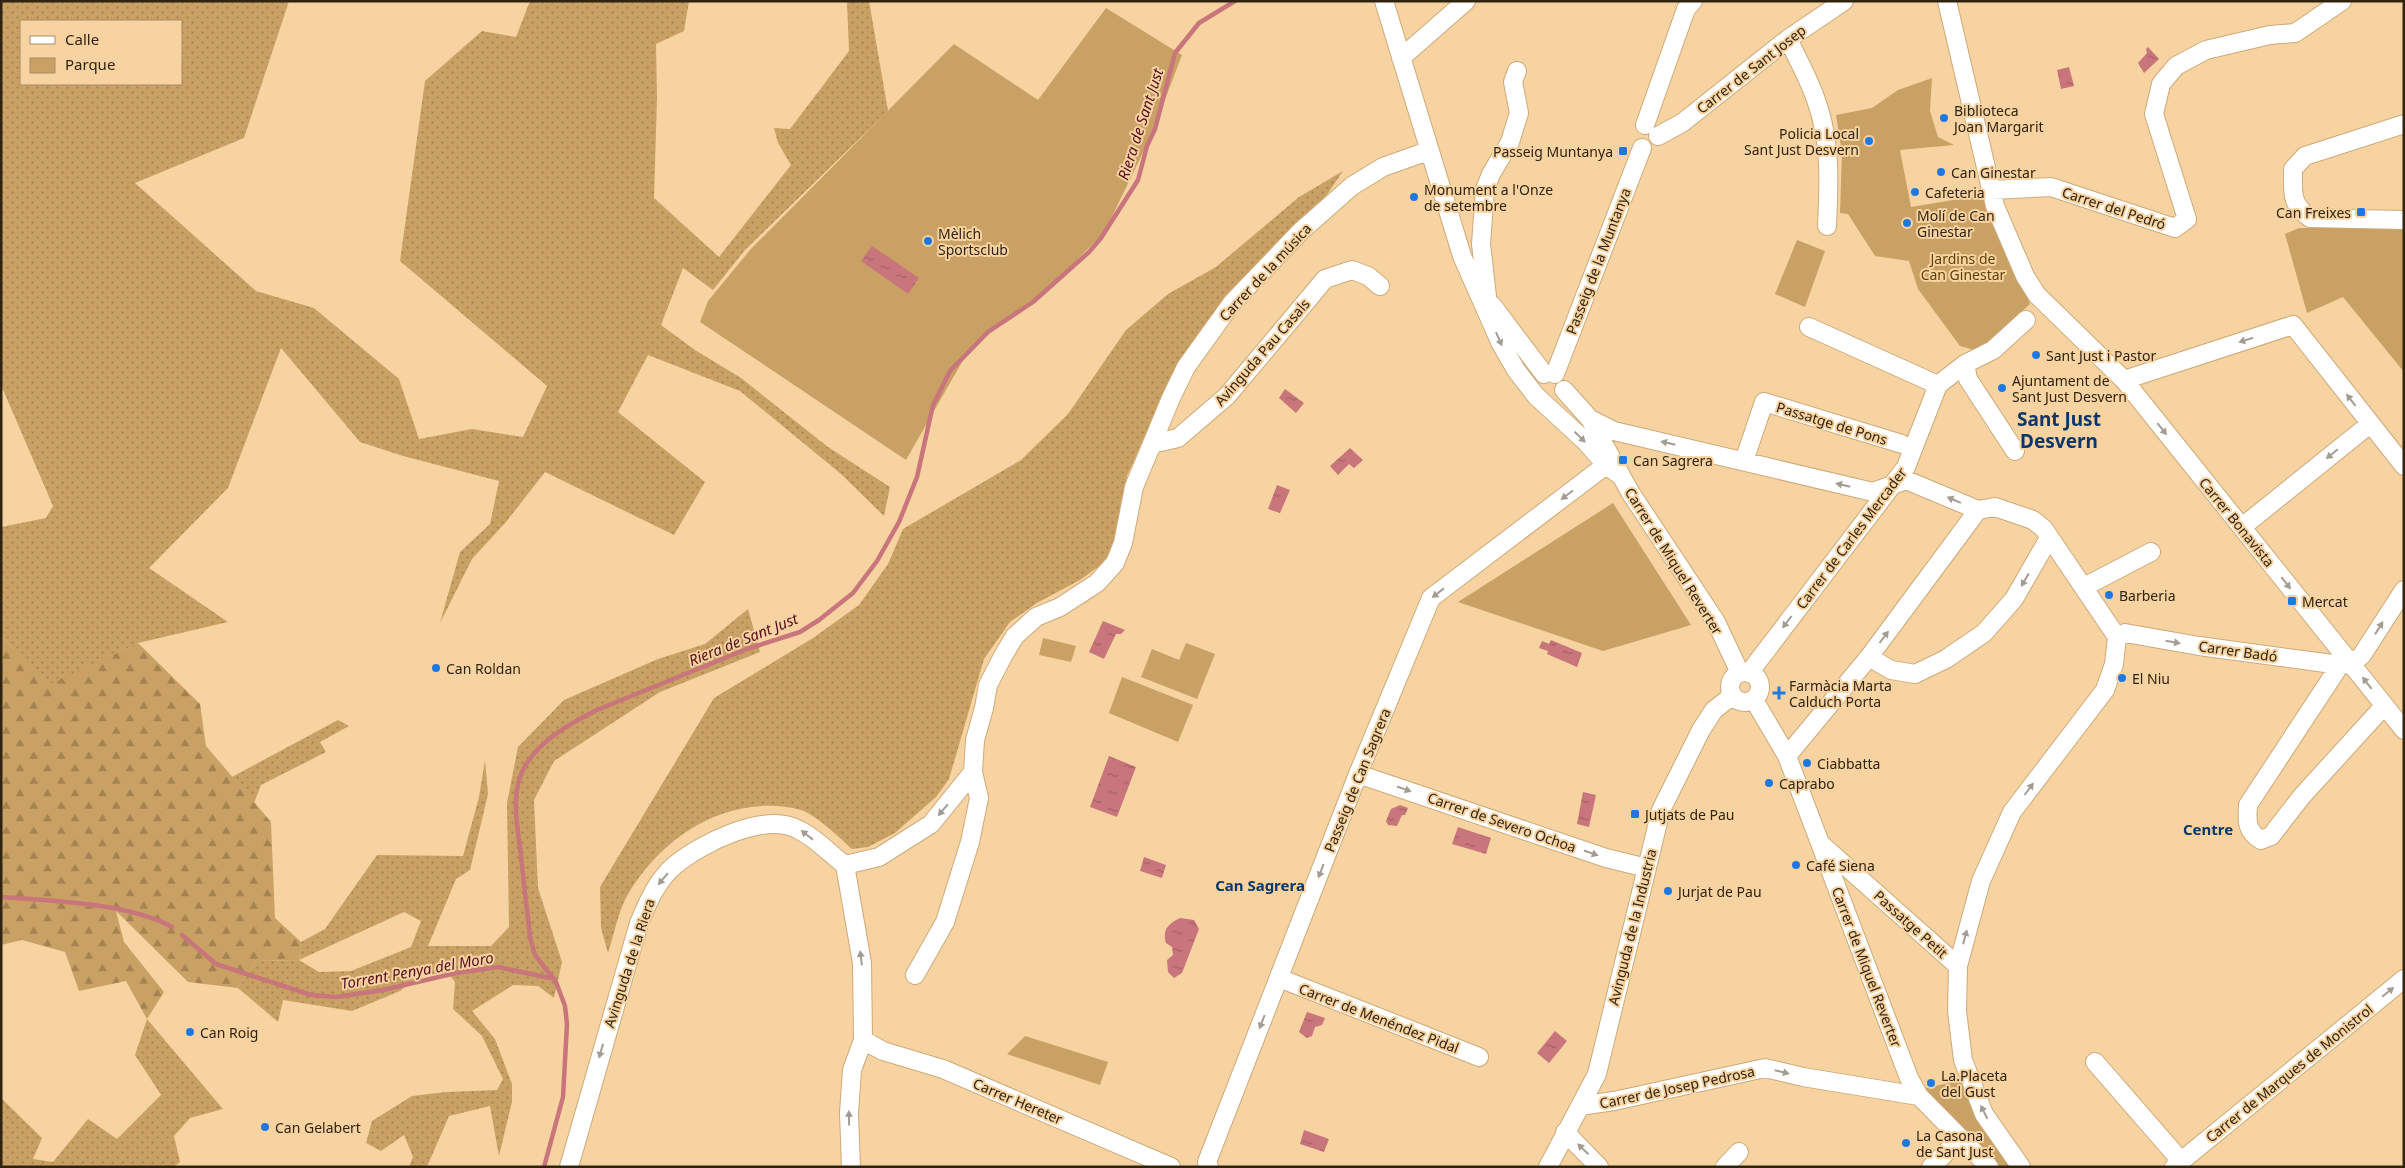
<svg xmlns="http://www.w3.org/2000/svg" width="2405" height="1168" viewBox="0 0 2405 1168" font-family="'Noto Sans',sans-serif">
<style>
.grass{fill:url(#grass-dots);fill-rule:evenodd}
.forest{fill:url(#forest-firs)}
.park{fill:#caa164}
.water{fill:url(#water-ripples)}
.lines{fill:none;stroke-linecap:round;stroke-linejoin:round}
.stream{stroke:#c8757b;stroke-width:4.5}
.minor-casing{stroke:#ccaa79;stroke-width:20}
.minor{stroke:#fff;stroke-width:18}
.oneway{fill:#a29c93}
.poi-dot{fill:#1f78e1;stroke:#f7d3a2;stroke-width:2}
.labels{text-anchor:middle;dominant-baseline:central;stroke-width:4;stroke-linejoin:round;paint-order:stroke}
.street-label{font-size:14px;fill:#30230f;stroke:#f7d3a2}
.poi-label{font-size:14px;fill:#30230f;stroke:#f7d3a2;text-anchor:start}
.park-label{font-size:14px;fill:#604005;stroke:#f7d3a2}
.water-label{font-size:15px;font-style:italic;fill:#580c1b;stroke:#f7d3a2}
.neighbourhood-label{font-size:15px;font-weight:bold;fill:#0c3669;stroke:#f7d3a2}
.district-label{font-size:19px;font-weight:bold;fill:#0c3669;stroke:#f7d3a2}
</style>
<defs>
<pattern id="grass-dots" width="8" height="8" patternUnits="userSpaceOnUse" patternTransform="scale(1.25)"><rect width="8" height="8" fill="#caa164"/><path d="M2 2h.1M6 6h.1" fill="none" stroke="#a48351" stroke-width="1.8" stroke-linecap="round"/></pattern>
<pattern id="forest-firs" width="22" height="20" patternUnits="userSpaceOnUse" patternTransform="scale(1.25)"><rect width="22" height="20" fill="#caa164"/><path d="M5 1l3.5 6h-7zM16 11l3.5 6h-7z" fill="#a48351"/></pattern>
<pattern id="water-ripples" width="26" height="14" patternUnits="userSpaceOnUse" patternTransform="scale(1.25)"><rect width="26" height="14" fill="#c8757b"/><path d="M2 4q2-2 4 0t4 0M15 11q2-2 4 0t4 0" fill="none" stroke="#a36063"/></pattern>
</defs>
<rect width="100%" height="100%" fill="#f7d3a2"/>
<path class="grass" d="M1 1H289L244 138 135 183 256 291 314 308 399 379 419 439 472 429 523 437 547 386 400 261 425 81 482 31 516 37 530 1H689L684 31 656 44 657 98 654 198 719 257 791 165 778 143 774 128 790 129 849 51 847 1H869L888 111 745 250 713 290 683 268 661 325 695 350 741 378 828 447 890 487 884 516 841 474 740 391 648 355 618 412 705 482 674 535 545 472 506 522 472 559 440 623 460 552 490 524 499 481 403 456 360 442 281 348 228 488 149 568 228 622 138 643 50 685 1 636V527L46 518 53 506 1 385ZM21 21H181V84H21Z
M1343 171 1324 199 1237 286 1199 332 1161 400 1127 476 1114 547 1102 564 1080 580 1037 603 1010 622 984 659 949 779 936 797 895 833 868 847 852 849C841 839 815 814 801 810 730 792 662 835 627 896 618 912 614 935 608 953L601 928 600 887 714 698 813 638 859 605 888 564 903 529 1021 460 1068 414 1126 330 1168 294 1216 267 1299 197Z
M748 609 760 652 660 692 554 761 534 800 538 888 562 962 554 998 538 986 513 985 472 1011 495 1039 512 1084V1102L499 1156 490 1106 449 1116 427 1167H409L413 1157 404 1135 381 1151 366 1143 372 1121 412 1096 446 1092 497 1090 503 1079 482 1036 453 1009 455 982 448 973 420 975 400 991 352 1011 283 1000 278 1022 238 988 256 961 299 960 301 942 325 929 377 855 463 856 479 797 485 760 488 794 470 870 456 879 428 946H491L509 927 507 803 518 747 564 700 658 659 705 644ZM404 912 421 921 411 947 351 971 319 972 299 960Z
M338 720 349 726 320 742 326 752 261 785 254 803 232 777Z
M147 1019 223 1109 190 1118 174 1136 180 1162 174 1167H1V1098L42 1138 33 1159 53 1162 88 1119 117 1139 161 1095 135 1055Z"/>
<path class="forest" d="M1 636 50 684 138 643 200 704 206 746 271 822 275 918 301 942 299 960 256 961 238 988 188 982 116 911 124 942 164 992 147 1019 126 981 79 991 65 952 22 940 1 945Z"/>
<path class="park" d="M1106 8 1182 55 1151 136 1105 231 1056 282 970 348 906 460 700 322 708 301 750 250 954 44 1038 100Z
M1932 78 1930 111 1938 137 1954 145 1900 150 1911 207 1983 195 2008 243 2030 304 1978 351 1960 346 1918 289 1909 261 1875 256 1848 214 1840 213 1842 153 1836 115 1872 108 1898 90Z
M2299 228H2404V372L2343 297 2307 313 2285 234Z
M1797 240 1825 251 1805 307 1775 294Z
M1613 503 1691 625 1603 651 1458 602Z
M1043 638 1076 646 1071 662 1039 655Z
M1186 643 1215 654 1197 699 1141 677 1152 649 1179 660Z
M1122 677 1193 705 1178 742 1109 713Z
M1025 1036 1108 1062 1100 1085 1007 1054Z
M1964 1080 2013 1167H1997L1924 1088Z"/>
<path class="water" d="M2148 47 2159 59 2144 73 2138 63 2147 53 2146 49Z
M2069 67 2074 86 2061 89 2057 70Z
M872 246 919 278 908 294 861 261Z
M1285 389 1304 403 1296 413 1279 398Z
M1350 448 1363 460 1354 468 1349 464 1338 475 1330 466Z
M1277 485 1290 490 1280 513 1268 509Z
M1103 621 1125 630 1121 634H1116L1104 659 1089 652Z
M1551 640 1582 653 1577 667 1547 654 1548 651 1539 648 1542 641 1549 644Z
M1109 756 1136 767 1117 817 1090 807Z
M1583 792 1596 795 1589 827 1577 824Z
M1400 805 1408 808 1405 815H1402L1397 826 1388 825 1386 821 1391 809Z
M1458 827 1491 838 1486 854 1452 844Z
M1144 857 1166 865 1162 878 1140 871Z
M1180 918 1194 920 1199 929 1182 973 1174 978 1168 972 1167 960 1173 955 1172 947 1166 943C1162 930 1168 924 1180 918Z
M1307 1012 1325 1018 1322 1025 1315 1027 1312 1036 1307 1038 1299 1032Z
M1555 1031 1567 1041 1549 1063 1537 1053Z
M1304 1130 1329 1139 1324 1152 1300 1144Z"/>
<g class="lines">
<path class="stream" d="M1 897C51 901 129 903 172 927
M182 935 216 964 311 995 336 997 383 990 456 973 498 967 550 978
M544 1167 563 1097 567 1024 565 1006 556 982 535 955 530 937C527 910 524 884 521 857 518 827 509 794 525 766 540 740 571 723 597 710L747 649 800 632 819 620 853 593 877 561 899 522 917 477 933 405 950 371 988 332 1033 302 1089 252 1101 238 1138 180 1147 146 1155 129 1175 53 1199 23 1235 1"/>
<g class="minor-casing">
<path id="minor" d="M1384 1 1462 256 1501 344 1516 370 1536 396 1585 441 1606 465 1621 476
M1947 1 1995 206 2025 276 2037 295 2124 380 2404 730
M1788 39C1798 60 1810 81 1817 103 1831 142 1829 185 1827 226
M1401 58 1466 1
M2404 124 2305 156 2293 169C2293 192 2290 204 2310 218L2404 220
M1645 125 1686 9 1693 1
M1658 136 1682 123 1788 39 1844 1
M1992 190 2051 187 2175 228 2187 219 2154 114 2161 84 2176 66 2206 50 2270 35 2295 33 2342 1
M1487 296 1481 244 1485 189 1491 174 1510 142 1519 113 1513 82 1517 71
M1492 305 1544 374
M1809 327 1938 385
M1965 364 1968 379 2015 451
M1555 374 1642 148
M2124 380 2293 325 2404 466
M1564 390 1590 419 1630 492 1716 622 1740 673
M1590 419 1614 431 1873 492 1906 480 1978 510 1995 507 2033 520 2044 529 2117 637 2114 664 2105 690 2012 812 1981 881 1958 966 1957 1011 1963 1060 1984 1114 2021 1167
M1152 444 1178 438 1227 396 1325 279 1352 270 1368 276 1380 286
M1744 461 1764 402 1902 444
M2242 527 2370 424
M2084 587 2151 552
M2117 637 2125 633 2199 646 2340 665 2349 664
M1869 657 1891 670 1915 674 1946 659 1984 633 2014 599 2049 538
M2352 664 2362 655 2404 590
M2340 665 2248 805C2247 821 2246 831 2261 840L2271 836 2302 796 2384 706
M1730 687a15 15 0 1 1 30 0a15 15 0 1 1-30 0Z
M1749 673 1906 467 1938 385 1965 364 1993 350 2026 320
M1754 700 1787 756 1909 1078 1919 1096
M1787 756 1869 657 1978 510
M1358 774 1606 858 1647 868
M1822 845 1958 966
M845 865 862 963 863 1040 852 1070 849 1113 851 1167
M845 865 879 857 931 824 973 772
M915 975 945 922 970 842 979 798 973 772 975 740 984 708 988 685 1003 656 1015 636 1036 617 1060 607 1097 583 1115 563 1123 543 1134 487 1171 398 1186 367 1232 303 1301 231 1352 186 1383 167 1428 151
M1279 978 1479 1057
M863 1040 883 1051 943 1069 1171 1167
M2095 1062 2181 1161
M1580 1106 1614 1101 1765 1068 1803 1077 1919 1096 1989 1167
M1565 1132 1599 1167
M569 1167 639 923C648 902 657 880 675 865 702 843 765 811 799 830 816 838 830 854 845 865
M1209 1167 1207 1162 1358 774 1431 598 1606 465
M1548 1167 1597 1074 1661 810 1701 730 1714 710 1732 696
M1725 1167 1739 1152
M1931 1167 1961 1138
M2174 1167 2404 979"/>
</g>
<use href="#minor" class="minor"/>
</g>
<defs><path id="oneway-solid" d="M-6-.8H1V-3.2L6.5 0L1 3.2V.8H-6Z" transform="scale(1.25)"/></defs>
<g class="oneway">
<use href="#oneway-solid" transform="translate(1499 339) rotate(66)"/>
<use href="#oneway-solid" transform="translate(2246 340) rotate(162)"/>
<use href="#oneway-solid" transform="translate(2351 400) rotate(-128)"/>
<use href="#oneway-solid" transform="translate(2162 429) rotate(51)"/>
<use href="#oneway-solid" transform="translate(1580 437) rotate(44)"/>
<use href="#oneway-solid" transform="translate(1668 443) rotate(-167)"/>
<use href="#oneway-solid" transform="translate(2332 454) rotate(141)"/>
<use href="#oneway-solid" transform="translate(1843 485) rotate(-167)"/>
<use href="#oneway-solid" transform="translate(1567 495) rotate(143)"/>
<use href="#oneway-solid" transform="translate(1954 500) rotate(-157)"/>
<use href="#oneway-solid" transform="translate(2025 580) rotate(120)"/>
<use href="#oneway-solid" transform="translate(2286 583) rotate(52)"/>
<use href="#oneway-solid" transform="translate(1438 593) rotate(142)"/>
<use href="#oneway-solid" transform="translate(1787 622) rotate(127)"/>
<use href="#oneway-solid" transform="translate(2379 628) rotate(-58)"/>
<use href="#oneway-solid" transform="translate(1884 637) rotate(-53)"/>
<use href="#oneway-solid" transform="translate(2173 642) rotate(10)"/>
<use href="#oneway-solid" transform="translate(2367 683) rotate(-128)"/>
<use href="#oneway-solid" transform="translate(1404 789) rotate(19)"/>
<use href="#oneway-solid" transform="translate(2029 789) rotate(-53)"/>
<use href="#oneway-solid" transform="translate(943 810) rotate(131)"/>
<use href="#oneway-solid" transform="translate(807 835) rotate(-142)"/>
<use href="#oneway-solid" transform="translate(1591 853) rotate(19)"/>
<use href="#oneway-solid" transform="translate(1321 871) rotate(111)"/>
<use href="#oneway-solid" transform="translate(663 879) rotate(130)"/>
<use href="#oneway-solid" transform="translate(1965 937) rotate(-75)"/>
<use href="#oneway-solid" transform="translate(861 958) rotate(-97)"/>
<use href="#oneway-solid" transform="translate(2388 992) rotate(-39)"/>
<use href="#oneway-solid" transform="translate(1262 1022) rotate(111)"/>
<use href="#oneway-solid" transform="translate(601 1051) rotate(106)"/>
<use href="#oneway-solid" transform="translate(1782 1072) rotate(13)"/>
<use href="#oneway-solid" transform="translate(1984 1112) rotate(-117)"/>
<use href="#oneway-solid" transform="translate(849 1118) rotate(-91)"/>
<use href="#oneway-solid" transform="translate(1583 1149) rotate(-136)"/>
</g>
<g class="poi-dot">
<circle cx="1944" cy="118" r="5"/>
<circle cx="1869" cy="141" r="5"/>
<rect x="1618" y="146" width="10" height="10" rx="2.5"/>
<circle cx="1941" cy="172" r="5"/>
<circle cx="1915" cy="192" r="5"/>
<circle cx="1414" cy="197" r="5"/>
<rect x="2356" y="207" width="10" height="10" rx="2.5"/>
<circle cx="1907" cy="223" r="5"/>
<circle cx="928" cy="241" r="5"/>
<circle cx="2036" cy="355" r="5"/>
<circle cx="2002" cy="388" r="5"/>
<rect x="1618" y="455" width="10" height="10" rx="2.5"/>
<circle cx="2109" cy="595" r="5"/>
<rect x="2287" y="596" width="10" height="10" rx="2.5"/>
<circle cx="436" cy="668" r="5"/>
<circle cx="2122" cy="678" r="5"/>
<path d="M1776.5 685.5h5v5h5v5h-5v5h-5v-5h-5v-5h5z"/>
<circle cx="1807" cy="763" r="5"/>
<circle cx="1769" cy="783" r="5"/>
<rect x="1630" y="809" width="10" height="10" rx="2.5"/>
<circle cx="1796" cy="865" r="5"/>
<circle cx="1668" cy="891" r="5"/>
<circle cx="190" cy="1032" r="5"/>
<circle cx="1931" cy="1083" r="5"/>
<circle cx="265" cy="1127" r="5"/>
<circle cx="1906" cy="1143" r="5"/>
</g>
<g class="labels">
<g class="street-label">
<text transform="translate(1751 69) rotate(-38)">Carrer de Sant Josep</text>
<text transform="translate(2114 208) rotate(18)">Carrer del Pedró</text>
<text transform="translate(1598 261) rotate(-69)">Passeig de la Muntanya</text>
<text transform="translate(1265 272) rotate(-47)">Carrer de la música</text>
<text transform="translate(1262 352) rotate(-49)">Avinguda Pau Casals</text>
<text transform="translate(1832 423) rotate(17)">Passatge de Pons</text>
<text transform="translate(2237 522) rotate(51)">Carrer Bonavista</text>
<text transform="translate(1851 538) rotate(-53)">Carrer de Carles Mercader</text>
<text transform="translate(1674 561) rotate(58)">Carrer de Miquel Reverter</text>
<text transform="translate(2238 651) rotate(8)">Carrer Badó</text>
<text transform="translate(1357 780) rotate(-68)">Passeig de Can Sagrera</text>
<text transform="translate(1502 822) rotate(19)">Carrer de Severo Ochoa</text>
<text transform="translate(1911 924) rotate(42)">Passatge Petit</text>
<text transform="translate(1632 927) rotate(-76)">Avinguda de la Industria</text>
<text transform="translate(629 963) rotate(-72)">Avinguda de la Riera</text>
<text transform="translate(1867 967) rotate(69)">Carrer de Miquel Reverter</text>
<text transform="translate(1379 1018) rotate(21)">Carrer de Menéndez Pidal</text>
<text transform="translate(2289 1073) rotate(-39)">Carrer de Marques de Monistrol</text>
<text transform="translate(1677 1087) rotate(-12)">Carrer de Josep Pedrosa</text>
<text transform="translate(1018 1101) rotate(23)">Carrer Hereter</text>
</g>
<g class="poi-label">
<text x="1954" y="110">Biblioteca<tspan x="1954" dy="16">Joan Margarit</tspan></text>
<text x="1859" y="133" text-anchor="end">Policia Local<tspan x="1859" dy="16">Sant Just Desvern</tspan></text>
<text x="1613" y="151" text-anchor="end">Passeig Muntanya</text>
<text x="1951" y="172">Can Ginestar</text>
<text x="1424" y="189">Monument a l'Onze<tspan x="1424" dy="16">de setembre</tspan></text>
<text x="1925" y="192">Cafeteria</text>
<text x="2351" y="212" text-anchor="end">Can Freixes</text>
<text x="1917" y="215">Molí de Can<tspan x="1917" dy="16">Ginestar</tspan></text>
<text x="938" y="233">Mèlich<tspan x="938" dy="16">Sportsclub</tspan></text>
<text x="2046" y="355">Sant Just i Pastor</text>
<text x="2012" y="380">Ajuntament de<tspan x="2012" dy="16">Sant Just Desvern</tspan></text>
<text x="1633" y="460">Can Sagrera</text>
<text x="2119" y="595">Barberia</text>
<text x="2302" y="601">Mercat</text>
<text x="446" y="668">Can Roldan</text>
<text x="2132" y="678">El Niu</text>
<text x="1789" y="685">Farmàcia Marta<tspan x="1789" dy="16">Calduch Porta</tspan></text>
<text x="1817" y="763">Ciabbatta</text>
<text x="1779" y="783">Caprabo</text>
<text x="1645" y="814">Jutjats de Pau</text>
<text x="1806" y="865">Café Siena</text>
<text x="1678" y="891">Jurjat de Pau</text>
<text x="200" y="1032">Can Roig</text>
<text x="1941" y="1075">La.Placeta<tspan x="1941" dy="16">del Gust</tspan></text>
<text x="275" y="1127">Can Gelabert</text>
<text x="1916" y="1135">La Casona<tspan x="1916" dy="16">de Sant Just</tspan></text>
</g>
<g class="park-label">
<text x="1963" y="258">Jardins de<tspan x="1963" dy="16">Can Ginestar</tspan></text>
</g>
<g class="water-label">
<text transform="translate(1140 124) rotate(-72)">Riera de Sant Just</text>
<text transform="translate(743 639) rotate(-22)">Riera de Sant Just</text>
<text transform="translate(417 970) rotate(-10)">Torrent Penya del Moro</text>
</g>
<g class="neighbourhood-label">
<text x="2208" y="829">Centre</text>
<text x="1260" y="885">Can Sagrera</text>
</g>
<g class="district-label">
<text x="2059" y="419">Sant Just<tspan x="2059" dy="22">Desvern</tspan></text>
</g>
</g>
<rect width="2405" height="1168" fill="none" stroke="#30230f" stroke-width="5"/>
<rect x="20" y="20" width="162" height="65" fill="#f7d3a2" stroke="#a78d67"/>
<rect x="30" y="36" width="25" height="8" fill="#ffffff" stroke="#a78d67"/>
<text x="65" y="45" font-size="15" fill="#30230f">Calle</text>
<rect x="30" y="58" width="25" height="15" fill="#caa164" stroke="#a78d67"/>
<text x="65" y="70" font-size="15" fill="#30230f">Parque</text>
</svg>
